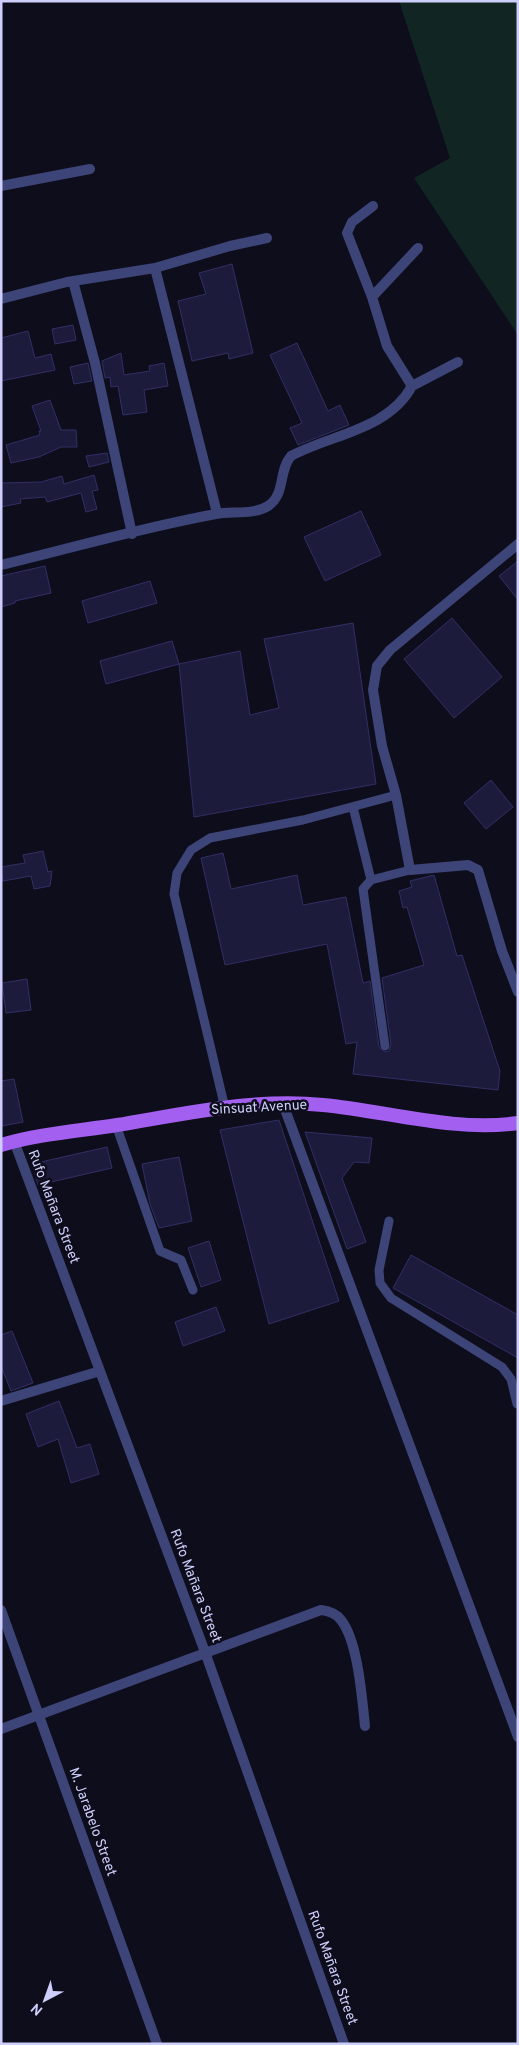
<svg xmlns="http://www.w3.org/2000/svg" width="519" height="2045" viewBox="0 0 519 2045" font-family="Overpass,sans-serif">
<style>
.green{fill:#112622}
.building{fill:#1d1b3c;stroke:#312f65}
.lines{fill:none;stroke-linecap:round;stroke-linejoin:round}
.service{stroke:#3d4477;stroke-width:9}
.minor{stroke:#3d4477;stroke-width:10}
.primary{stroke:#a25ff0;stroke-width:14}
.labels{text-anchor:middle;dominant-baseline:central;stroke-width:5;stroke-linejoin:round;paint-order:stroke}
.street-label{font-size:14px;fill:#cdcffa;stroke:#0e0d1c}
</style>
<rect width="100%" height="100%" fill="#0e0d1c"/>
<path class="green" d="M399 1H518V335L414 178 450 158Z"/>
<path class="building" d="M232 264 253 353 229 359 228 353 192 361 178 301 206 294 199 273Z
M73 325 76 340 55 344 52 329Z
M28 331 35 358 51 354 55 370 1 381V338Z
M297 343 328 411 340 405 349 425 298 445 290 428 302 423 270 355Z
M121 353 124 375 150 371 149 366 164 363 168 386 144 390 147 412 123 415 118 386 111 387 110 377 105 378 102 361Z
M88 363 92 381 74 384 70 367Z
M50 400 61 430H76L77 447H61L39 457 11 463 6 445 40 435 39 431H41L32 406Z
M107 453 109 462 89 467 86 456Z
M94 475 98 490 92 491 97 509 86 512 81 493 47 502 45 497 20 499 21 503 1 507V483L41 482 62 476 64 484Z
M361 511 381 555 325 581 304 537Z
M518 561V600L499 576Z
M45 566 51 593 15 601V603L1 607V576Z
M150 581 157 603 88 623 82 601Z
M452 618 502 677 454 718 404 659Z
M353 623 376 784 194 817 179 664 240 651 250 715 279 708 264 639Z
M172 641 179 664 106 684 100 661Z
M491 780 513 807 486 829 464 803Z
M43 851 48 872 52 871 50 886 34 889 31 876 3 881 1 867 25 863 23 855Z
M223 853 231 889 297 875 303 905 346 897 363 983 370 981 379 1047 385 1052 389 1051 391 1045 382 978 424 965 407 907 403 908 399 891 412 887 410 881 434 875 457 956 462 955 500 1071 498 1090 353 1074 357 1042 346 1044 327 944 225 965 201 858Z
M27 979 31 1010 6 1013 2 983Z
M14 1079 23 1122 2 1126 1 1081Z
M279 1120 339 1301 269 1324 220 1130Z
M305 1132 372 1138 369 1163 354 1162 342 1178 366 1242 347 1249Z
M107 1147 112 1168 38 1185 32 1164Z
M179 1157 192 1221 159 1228 150 1204 142 1164Z
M209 1241 221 1280 201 1287 188 1248Z
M411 1255 518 1315V1358L393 1288Z
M216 1307 225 1331 183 1346 175 1322Z
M12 1331 33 1383 11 1391 1 1366V1335Z
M59 1401 77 1448 90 1444 99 1474 71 1483 58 1439 38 1447 26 1414Z"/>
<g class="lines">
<path class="service" d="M353 807 371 880
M385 1046 363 889 371 880 410 870
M225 1108 174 894 177 873 191 850 210 838 303 820 396 795
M116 1125 160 1251 181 1260 193 1290
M389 1221 379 1270 380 1283 391 1298 502 1367 511 1379 517 1404"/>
<path class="minor" d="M1 186 90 169
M155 268 230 246 267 238
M73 281 95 363 132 534
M372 297 347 233 352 222 373 206
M1 299 67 282 155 268 217 513
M412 386 458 362
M518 544 390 650 377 666 373 690 382 746 396 795 410 870 468 865 478 870 502 951 518 992
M1 565C72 548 144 527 216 514 231 511 254 515 268 506 286 494 278 471 291 456 332 434 388 430 412 386L387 346 372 297 418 248
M283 1104 518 1737
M14 1141 205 1652 344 2044
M1 1401 100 1371
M1 1610 157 2044
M1 1729 321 1610C329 1611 336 1613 341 1620 358 1641 362 1698 365 1726"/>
<path class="primary" d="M1 1145C38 1134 78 1131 117 1125 184 1114 254 1098 323 1105 387 1111 453 1132 518 1123"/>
</g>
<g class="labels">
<g class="street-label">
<text transform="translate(259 1108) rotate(-3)">Sinsuat Avenue</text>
<text transform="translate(53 1207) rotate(69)">Rufo Mañara Street</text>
<text transform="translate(195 1586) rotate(69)">Rufo Mañara Street</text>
<text transform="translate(92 1822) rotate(70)">M. Jarabelo Street</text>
<text transform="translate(332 1968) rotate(70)">Rufo Mañara Street</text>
</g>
</g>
<rect width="519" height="2045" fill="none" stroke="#cdcffa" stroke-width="5"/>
<g transform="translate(45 2000) rotate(221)" stroke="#0e0d1c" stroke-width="4" paint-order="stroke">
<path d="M0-4L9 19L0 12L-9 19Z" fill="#cdcffa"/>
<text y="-8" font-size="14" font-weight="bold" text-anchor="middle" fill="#cdcffa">N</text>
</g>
</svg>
